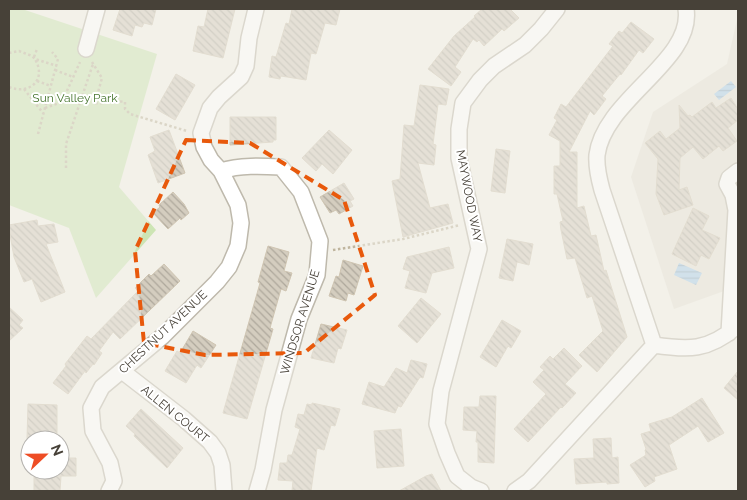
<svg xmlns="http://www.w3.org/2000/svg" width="747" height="500" viewBox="0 0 747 500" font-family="Raleway,sans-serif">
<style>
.residential{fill:#e7e3d7}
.park{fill:#cde5b4}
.water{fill:url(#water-rules)}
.building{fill:url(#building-back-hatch);stroke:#cfc5b2}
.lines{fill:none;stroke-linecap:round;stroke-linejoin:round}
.minor-casing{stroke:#beb9ac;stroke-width:18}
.path{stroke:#bfb59e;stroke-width:2.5;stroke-dasharray:2.5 2.5;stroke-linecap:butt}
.minor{stroke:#fff;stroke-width:15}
.marked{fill:none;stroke:#e8590c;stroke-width:4;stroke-dasharray:10 6;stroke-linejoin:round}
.labels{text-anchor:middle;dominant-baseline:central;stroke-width:4;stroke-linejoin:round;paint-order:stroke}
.park-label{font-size:12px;fill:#46752e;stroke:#fff}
.street-label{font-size:12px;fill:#474138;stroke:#fff}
</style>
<defs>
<pattern id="water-rules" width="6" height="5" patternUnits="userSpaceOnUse" patternTransform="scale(1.25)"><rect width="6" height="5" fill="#a9ceec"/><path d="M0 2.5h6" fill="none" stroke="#8ba9c0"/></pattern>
<pattern id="building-back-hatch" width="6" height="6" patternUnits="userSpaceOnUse" patternTransform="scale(1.25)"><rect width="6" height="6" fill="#d4cdbf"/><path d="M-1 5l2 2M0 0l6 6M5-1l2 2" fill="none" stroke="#aea89c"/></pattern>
</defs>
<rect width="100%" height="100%" fill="#f3f1e9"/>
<path class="residential" d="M738 15V286L674 309 631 177 653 112 727 64Z"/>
<path class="park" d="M9 9H22L157 54 119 187 156 230 96 298 69 228 9 205Z"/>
<path class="water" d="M731 81 736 87 719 100 714 94Z
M679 263 702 273 696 285 674 275Z"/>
<path class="building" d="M120 9H156L152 25 144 23 142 27 135 25 132 36 113 30Z
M208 9H235L223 58 193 51 198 26 204 27Z
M292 9H340L336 25 325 23 316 54 311 53 306 80 281 76 280 79 269 77 272 56 276 57 286 23 289 24Z
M482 9H510L519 18 504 31 502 29 484 46 479 40 477 42 473 39 455 67 461 72 451 86 428 69 454 36 475 17 474 16Z
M631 22 654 39 643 53 639 50 621 75 620 74 602 96 606 99 594 115 590 111 569 152H577V208L584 206 591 236 596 235 604 271 606 270 627 337 597 372 579 355 603 331 592 296 587 298 575 258 567 259 561 230 560 222 563 221 557 194H554V166H560V141L549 135 557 120 554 118 561 104 566 107 613 46 609 44 619 31 622 33Z
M176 74 195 85 175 120 156 109Z
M420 85 449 89 446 105 438 104 433 144 436 145 434 165 418 163 430 208 448 204 453 223 403 237 392 181 400 179 404 125 414 126Z
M731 98 738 109V120L728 128 737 141 723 151 719 146 703 159 693 147 680 158 679 190 687 187 693 205 664 215 656 194 658 159 645 143 660 131 666 139 680 128 679 105 688 116 690 115 692 117 712 102 716 108Z
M230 117H276V140H273V142L230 145Z
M169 130 185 173 158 183 148 155 155 151 150 137Z
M329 130 352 150 333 174 322 164 316 171 302 158Z
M496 149 510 151 505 193 491 191Z
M344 183 354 199 350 201 353 206 339 214 336 210 330 213 320 197Z
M173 192 184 204 189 213 181 220 180 218 168 229 153 213 160 207 159 205Z
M693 208 709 216 702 230 720 238 709 259 701 255 696 266 672 254Z
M37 220 38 226 54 224 58 242 46 244 65 292 41 302 32 279 24 282 14 257 9 229V225Z
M507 239 533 244 529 265 517 262 513 281 499 278Z
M268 246 289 252 284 271 292 273 286 291 281 289 270 328 273 329 247 419 223 413 260 283 258 282Z
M449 247 454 268 432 273 426 293 405 288 410 271 403 269 407 257Z
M343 260 363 266 354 295 348 293 346 301 329 296 336 276 339 277Z
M164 264 180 281 120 339 113 332 99 351 102 353 94 365 93 364 86 373 85 371 68 394 53 383 66 366 65 364 87 336 91 339 138 291 135 288 149 274 151 276Z
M421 298 441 314 417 343 398 326Z
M9 307 23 320 19 325 23 328 9 341Z
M502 320 521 331 511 348 508 346 496 367 480 357Z
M321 324 347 330 341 349 338 348 334 363 311 358Z
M193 331 216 345 201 368 197 365 186 383 165 371 177 351 180 353Z
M564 348 582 366 565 384 576 393 562 408 561 407 528 442 514 429 546 394 533 382 544 370 540 367 550 356 553 359Z
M411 360 427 364 423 378 420 377 401 407 398 406 395 413 362 404 369 382 384 387 396 368 407 373Z
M738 371V400L724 388Z
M480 396H496L494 463 478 462V442H476L477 431 463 430 464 407H479Z
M702 398 724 433 708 442 698 426 669 445 677 469 654 477 655 481 645 487 630 465 646 455 645 450 646 449 641 434 651 431 649 424 672 417Z
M312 403 340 409 335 426 331 425 324 450 317 448 311 491H292L293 481 278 480 280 463H287L288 455H292L300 429 295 427 298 414 304 415 307 404 312 405Z
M28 404 57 405V440L27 439Z
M141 409 183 448 167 468 134 436 135 434 126 426Z
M401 429 404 466 377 468 374 431Z
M611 438 612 458 618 457 619 483 607 484V482L576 484 574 459 594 458 593 439Z
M60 458H76V476H61L60 491H34V470H60Z
M432 474 441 491H399L426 476Z"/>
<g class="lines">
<g class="minor-casing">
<path id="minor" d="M86 49 97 9
M221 171C240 165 261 166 281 167L301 192 320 241 317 275 299 319 274 410 263 470 257 491
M729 333 736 210 733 195 727 184 729 178 738 171
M654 345C688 350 708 351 736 327
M122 371 184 419 210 442 218 453 222 465 224 491
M109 491 114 481 110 463 93 431 91 408 102 387 163 336 217 282 229 267 238 246 241 223 238 205 221 171 211 160 204 147 201 133 210 108 219 97 241 77 246 66 249 38 256 9
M481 491 471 487 457 476 447 453 437 424 441 391 479 249 459 158V129L463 103 480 80 494 66 525 45 541 29 557 9
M515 491 529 481 654 345 602 190C599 179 596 167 597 155 604 99 694 61 686 9"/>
</g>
<path class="path" d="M9 53 19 51 32 56 35 59 57 66
M34 57 37 49
M92 62 102 78 95 103C105 104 115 100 125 102V109L130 114 187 131
M55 70 73 77
M37 81 51 86
M9 87C30 95 47 80 35 59
M24 89 43 113
M45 108 62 102 80 62
M38 134 58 59 52 52
M66 168V144L93 64
M333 250 403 239 460 225"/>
<use href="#minor" class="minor"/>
</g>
<path d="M0 0H747V500H0ZM186 140 250 143 344 200 375 295 304 353 205 355 144 343 135 251Z" fill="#f3f1e9" fill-opacity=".55" fill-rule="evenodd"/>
<path class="marked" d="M186 140 250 143 344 200 375 295 304 353 205 355 144 343 135 251Z"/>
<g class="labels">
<g class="park-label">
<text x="75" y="98">Sun Valley Park</text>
</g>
<g class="street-label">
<text transform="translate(469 196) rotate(79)">MAYWOOD WAY</text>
<text transform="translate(300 322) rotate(-73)">WINDSOR AVENUE</text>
<text transform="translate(163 332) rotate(-43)">CHESTNUT AVENUE</text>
<text transform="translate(175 414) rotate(39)">ALLEN COURT</text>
</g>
</g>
<rect width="747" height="500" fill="none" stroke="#474138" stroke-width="20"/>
<g transform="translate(45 455) rotate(68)"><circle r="24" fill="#ffffff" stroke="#b5b3af"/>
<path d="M0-4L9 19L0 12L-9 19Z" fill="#ee4d25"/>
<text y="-8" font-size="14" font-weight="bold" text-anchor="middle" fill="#474138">N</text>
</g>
</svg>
